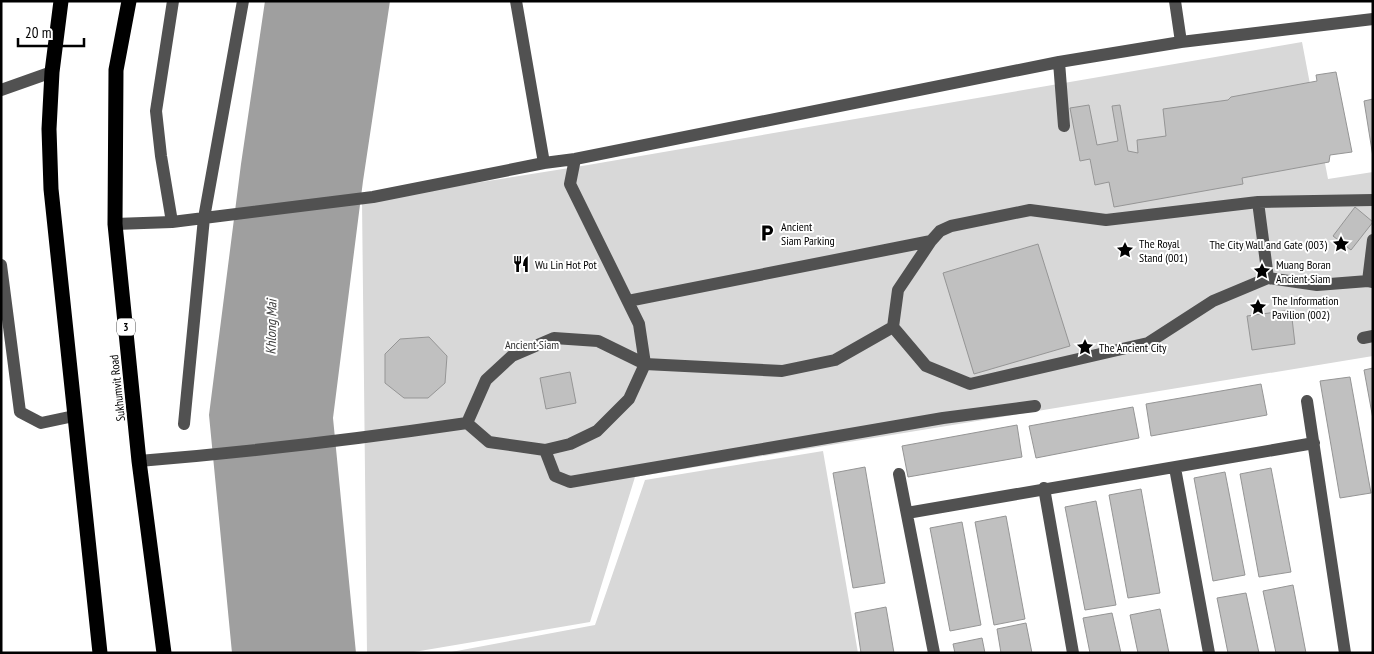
<svg xmlns="http://www.w3.org/2000/svg" width="1374" height="654" viewBox="0 0 1374 654" font-family="'PT Sans Narrow',sans-serif">
<style>
.green{fill:#d8d8d8}
.water{fill:#9f9f9f}
.building{fill:#c0c0c0;stroke:#959595}
.lines{fill:none;stroke-linecap:round;stroke-linejoin:round}
.minor{stroke:#515151;stroke-width:12}
.highway{stroke:#000;stroke-width:15}
.labels{text-anchor:middle;dominant-baseline:central;stroke-width:4;stroke-linejoin:round;paint-order:stroke}
.shield{fill:#fff;stroke:#4c4c4c;stroke-width:1}
.shield-label{font-size:11px;font-weight:bold;fill:#000}
.poi-label{font-size:12px;fill:#000;stroke:#fff;text-anchor:start}
.park-label{font-size:12px;fill:#2f2f2f;stroke:#fff}
.street-label{font-size:12px;fill:#000;stroke:#fff}
.water-label{font-size:14px;font-style:italic;fill:#404040;stroke:#fff}
</style>
<rect width="100%" height="100%" fill="#fff"/>
<path class="green" d="M1302 42 1328 179 1373 172V356L635 477 590 622 408 653H367L362 201 588 165Z
M823 451 858 653H446L595 625 645 480Z"/>
<path class="water" d="M265 1H390L363 181 333 418 356 653H232L209 415 241 164Z"/>
<path class="building" d="M1336 72 1352 152 1330 155 1329 162 1242 178 1243 184 1114 207 1109 182 1095 185 1090 159 1080 161 1070 108 1089 105 1097 145 1118 141 1112 106 1120 105 1128 151 1138 153 1137 140 1166 136 1163 109 1228 100 1231 97 1317 81 1316 75Z
M1373 99V157L1364 101Z
M1355 207 1373 222 1351 250 1333 236Z
M1038 244 1070 346 974 374 943 273Z
M1291 310 1295 344 1252 350 1247 316Z
M429 337 447 356 445 383 428 398H404L385 383V354L400 339Z
M1373 368V419L1364 370Z
M570 372 576 403 546 409 540 378Z
M1350 377 1371 493 1340 498 1320 381Z
M1261 384 1267 415 1151 436 1146 404Z
M1133 407 1139 438 1036 458 1029 426Z
M1017 425 1022 457 908 477 902 446Z
M865 467 885 583 853 588 833 473Z
M1271 468 1291 572 1259 577 1240 474Z
M1225 472 1245 575 1213 581 1194 478Z
M1141 489 1160 593 1128 598 1109 495Z
M1096 501 1116 605 1085 610 1065 507Z
M1006 516 1025 619 994 625 975 522Z
M962 522 981 625 950 631 930 528Z
M1293 585 1306 653H1276L1263 591Z
M1246 593 1259 653H1228L1217 598Z
M886 607 894 653H861L855 613Z
M1160 609 1169 653H1138L1130 615Z
M1112 613 1121 653H1090L1083 618Z
M1026 623 1032 653H1001L997 629Z
M982 638 985 653H955L953 644Z"/>
<g class="lines">
<path class="minor" d="M516 1 544 163
M1175 1 1181 42
M1059 62 1064 126
M1 90 52 72
M1258 202 1373 200
M172 222 161 156 156 111 173 1
M115 224 172 222 373 197 544 163 575 159 1059 62 1181 42 1373 19
M1 265 20 412 41 423 74 416
M1268 278 1258 202 1106 220 1030 210 951 226 940 231 931 241 898 290 893 327 926 366 970 384 1148 343 1213 301 1268 278 1317 285 1368 281 1373 282
M1368 281 1373 240
M628 301 931 241
M1363 338 1373 336
M1307 401 1345 653
M467 423 486 380 512 356 554 338 598 341 645 364 782 371 835 360 893 327
M184 424 204 218 243 1
M545 450 555 476 570 482 943 418 1035 406
M139 461C249 452 358 439 467 423L489 442 545 450 570 444 597 431 629 399 645 364 639 324 570 184 575 159
M1175 468 1209 653
M899 474 934 653
M1044 488 1073 653
M907 513 1314 443"/>
<path class="highway" d="M61 1 52 72 49 129 51 189 100 653
M129 1 116 70 115 224 139 461 164 653"/>
</g>
<defs>
<g id="parking-bare" transform="scale(1.35)"><path d="M-3.5-5.5H1a3.5 3.5 0 0 1 0 7H-1V5.5H-3.5ZM-1-3.4V-.6H.8a1.4 1.4 0 0 0 0-2.8Z" fill="#000" stroke="#fff" stroke-width="2.5" paint-order="stroke"/></g>
<g id="sight-bare" transform="scale(1.35)"><path d="M0-6L1.8-2.2L6-1.7L2.9 1.2L3.7 5.4L0 3.3L-3.7 5.4L-2.9 1.2L-6-1.7L-1.8-2.2Z" fill="#000" stroke="#fff" stroke-width="2.5" paint-order="stroke"/></g>
<g id="restaurant-bare" transform="scale(1.35)"><path d="M-5-6h1v4h1v-4h1v4h1v-4h1v5L-1.5 .5V6h-2V.5L-5-1ZM5-6V6H3V1.5H1.5Q1.5-4 5-6Z" fill="#000" stroke="#fff" stroke-width="2.5" paint-order="stroke"/></g>
</defs>
<g fill-rule="evenodd">
<use href="#parking-bare" x="767" y="233"/>
<use href="#sight-bare" x="1341" y="244"/>
<use href="#sight-bare" x="1125" y="250"/>
<use href="#restaurant-bare" x="521" y="264"/>
<use href="#sight-bare" x="1262" y="271"/>
<use href="#sight-bare" x="1258" y="307"/>
<use href="#sight-bare" x="1085" y="347"/>
</g>
<g class="labels">
<rect class="shield" x="117" y="318.5" width="18" height="17" rx="4"/>
<g class="shield-label">
<text x="126" y="327">3</text>
</g>
<g class="poi-label">
<text x="781" y="226">Ancient<tspan x="781" dy="14">Siam Parking</tspan></text>
<text x="1139" y="243">The Royal<tspan x="1139" dy="14">Stand (001)</tspan></text>
<text x="1327" y="244" text-anchor="end">The City Wall and Gate (003)</text>
<text x="535" y="264">Wu Lin Hot Pot</text>
<text x="1276" y="264">Muang Boran<tspan x="1276" dy="14">Ancient Siam</tspan></text>
<text x="1272" y="300">The Information<tspan x="1272" dy="14">Pavilion (002)</tspan></text>
<text x="1099" y="347">The Ancient City</text>
</g>
<g class="park-label">
<text x="532" y="344">Ancient Siam</text>
</g>
<g class="street-label">
<text transform="translate(117 388) rotate(-96)">Sukhumvit Road</text>
</g>
<g class="water-label">
<text transform="translate(271 327) rotate(-89)">Khlong Mai</text>
</g>
</g>
<rect width="1374" height="654" fill="none" stroke="#000000" stroke-width="5"/>
<path d="M18 38v8h66v-8" fill="none" stroke="#000000" stroke-width="2.5"/>
<text x="25" y="38" font-size="15" fill="#000000" stroke="#ffffff" stroke-width="4" paint-order="stroke">20 m</text>
</svg>
